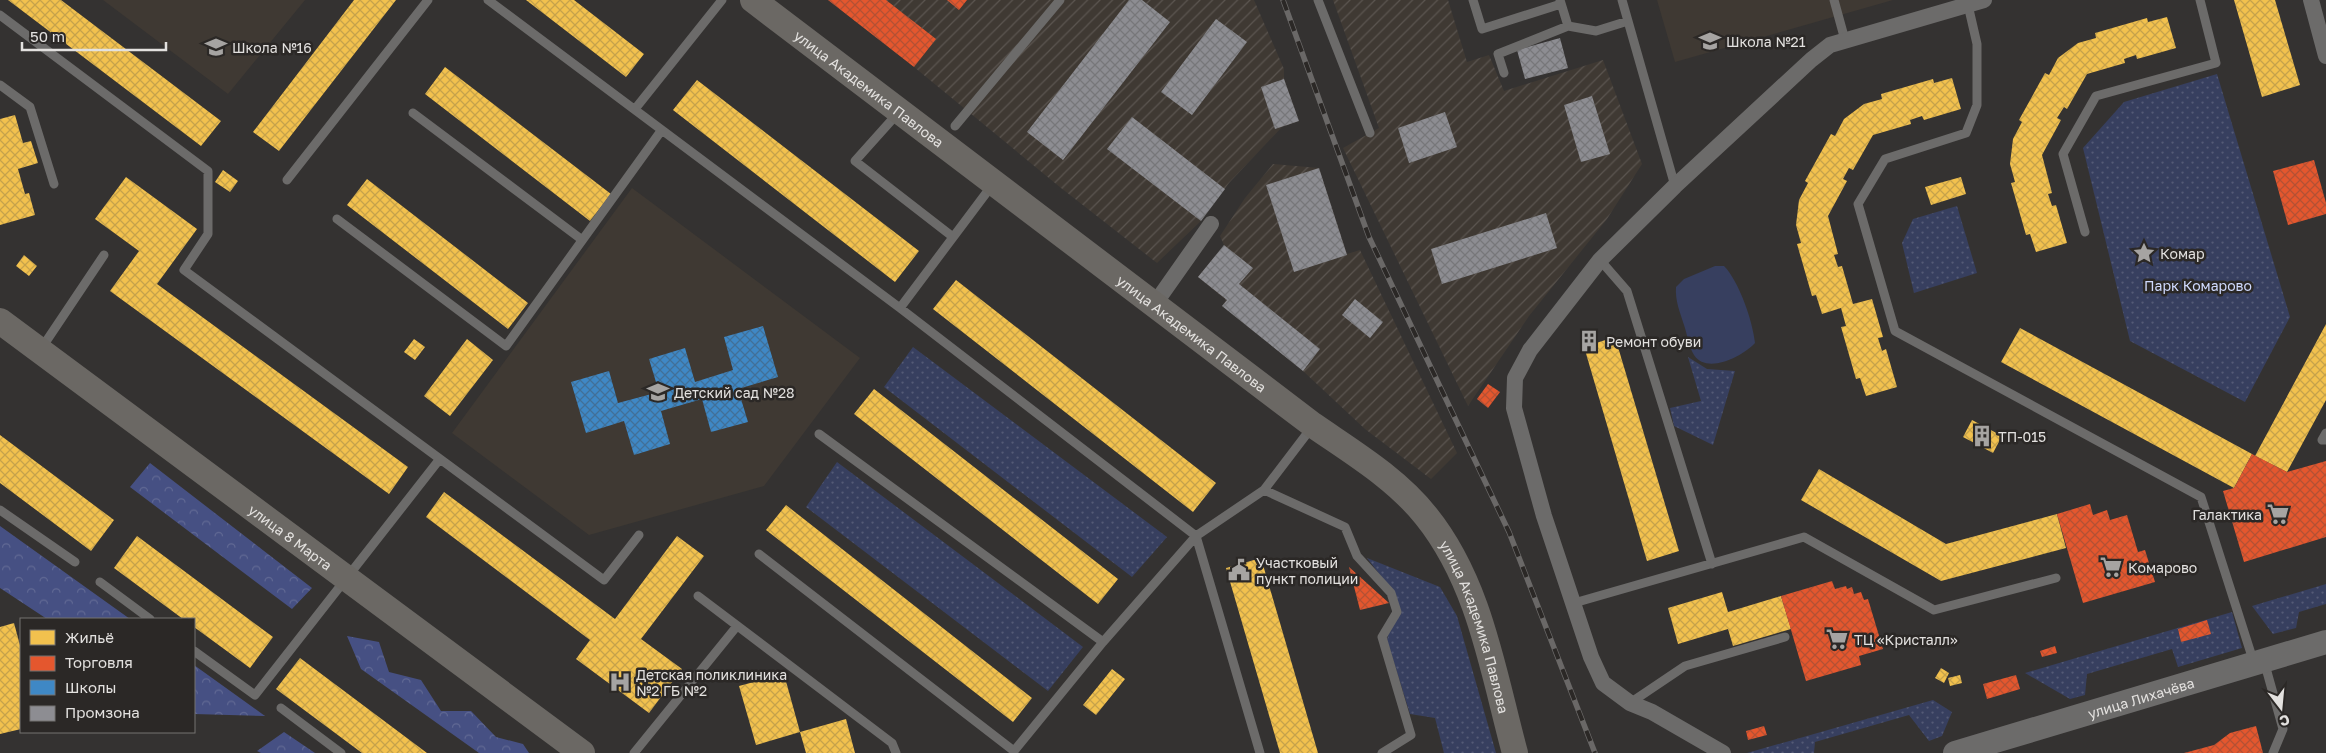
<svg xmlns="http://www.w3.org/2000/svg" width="2326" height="753" viewBox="0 0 2326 753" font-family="'Golos Text',sans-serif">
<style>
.built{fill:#3f3933}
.industrial{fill:url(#industrial-furrows)}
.grass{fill:url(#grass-dots)}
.forest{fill:url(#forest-crowns)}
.garden{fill:#373f5f}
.homes{fill:url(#homes-cross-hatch)}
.shops{fill:url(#shops-cross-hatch)}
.schools{fill:url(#schools-cross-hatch)}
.industry{fill:url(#industry-cross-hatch)}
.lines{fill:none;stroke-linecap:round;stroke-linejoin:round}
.lane{stroke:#6c6b6a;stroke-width:9}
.street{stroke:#6c6b6a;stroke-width:16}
.secondary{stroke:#6c6b6a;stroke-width:24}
.primary{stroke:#6b6864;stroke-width:26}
.rail-casing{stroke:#6a6867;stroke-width:5.5}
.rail{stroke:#2b2826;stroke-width:4;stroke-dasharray:11;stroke-linecap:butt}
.labels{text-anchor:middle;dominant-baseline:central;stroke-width:5;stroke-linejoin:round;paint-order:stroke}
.poi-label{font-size:14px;fill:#e3e1df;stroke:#2b2826;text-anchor:start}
.street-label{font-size:14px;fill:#e3e1df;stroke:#2b2826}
.park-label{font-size:14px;fill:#d0dafe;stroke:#2b2826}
</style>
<defs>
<pattern id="industrial-furrows" width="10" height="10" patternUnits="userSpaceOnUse" patternTransform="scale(1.25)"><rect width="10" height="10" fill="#3f3933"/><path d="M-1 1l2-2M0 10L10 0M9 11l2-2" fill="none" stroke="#5b5550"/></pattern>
<pattern id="grass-dots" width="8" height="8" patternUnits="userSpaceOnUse" patternTransform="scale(1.25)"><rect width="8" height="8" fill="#373f5f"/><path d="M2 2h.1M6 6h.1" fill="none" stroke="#545a76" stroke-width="1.8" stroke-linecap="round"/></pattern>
<pattern id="forest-crowns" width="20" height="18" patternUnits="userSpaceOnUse" patternTransform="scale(1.25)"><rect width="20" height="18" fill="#465083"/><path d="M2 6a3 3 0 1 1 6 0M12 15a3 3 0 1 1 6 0" fill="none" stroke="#616994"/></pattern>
<pattern id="homes-cross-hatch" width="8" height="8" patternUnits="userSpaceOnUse" patternTransform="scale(1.25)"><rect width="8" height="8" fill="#f2c14e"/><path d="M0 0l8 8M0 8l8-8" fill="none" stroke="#c6a24b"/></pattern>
<pattern id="shops-cross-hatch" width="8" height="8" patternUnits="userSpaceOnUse" patternTransform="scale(1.25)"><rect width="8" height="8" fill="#e4572e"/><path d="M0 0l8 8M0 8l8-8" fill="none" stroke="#b45134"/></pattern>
<pattern id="schools-cross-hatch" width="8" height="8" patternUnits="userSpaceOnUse" patternTransform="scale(1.25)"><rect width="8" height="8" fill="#3f88c5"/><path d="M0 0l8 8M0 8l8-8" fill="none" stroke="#417098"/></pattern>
<pattern id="industry-cross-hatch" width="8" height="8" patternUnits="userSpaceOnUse" patternTransform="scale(1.25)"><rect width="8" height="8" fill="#8d8d92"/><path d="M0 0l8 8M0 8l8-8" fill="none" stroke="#77777a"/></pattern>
</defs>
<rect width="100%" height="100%" fill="#343231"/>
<path class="built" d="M103 0H305L228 94Z
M1657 0H1893L1675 62Z
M632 188 860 358 764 486 589 535 452 433Z"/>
<path class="industrial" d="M828 0H1254L1284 69V79L1299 121 1282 127 1229 183 1201 221 1157 263 1061 188 914 67Z
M1333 0H1448L1467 62 1489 55 1504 91 1603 60 1642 164 1607 219 1529 316 1468 406 1343 148 1379 128Z
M1273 164 1319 168 1347 254 1360 250 1457 453 1431 479 1365 429 1303 371 1222 306 1226 300 1198 277 1224 245 1220 236 1245 198Z"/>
<path class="grass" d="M2217 74 2290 317 2245 402 2130 341 2083 148 2124 102Z
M1957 206 1977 273 1914 293 1902 243 1913 219Z
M913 347 1167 537 1132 577 884 387Z
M1688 357 1707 369 1735 371 1713 445 1674 426 1670 408 1701 401Z
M837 462 1083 647 1048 691 806 507Z
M1367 558 1440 587 1457 616 1496 753H1444L1435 718 1410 714 1387 640 1397 597Z
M2326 584V604L2299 612 2296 628 2273 634 2252 606Z
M2232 612 2242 648 2178 667 2172 649 2087 674 2085 695 2070 699 2025 673Z
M1933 700 1952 712 1942 736 1929 741 1909 715 1815 742 1814 753H1747Z"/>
<path class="forest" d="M150 463 312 588 292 609 130 487Z
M0 526 130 619H47L0 588Z
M347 636 379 642 389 672 421 680 441 711H471L496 737 523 744 529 753H479L361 669Z
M194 665 265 716 194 714Z
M284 732 315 753H261L257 751Z"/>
<path class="garden" d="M1715 266H1724C1739 281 1753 322 1755 343 1743 356 1707 375 1694 355 1689 347 1687 334 1684 325 1680 312 1675 301 1676 287L1684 279Z"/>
<path class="homes" d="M8 0H61L221 121 201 146Z
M354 0H396L279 151 253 132Z
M526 0H574L644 54 626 77Z
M2234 0H2275L2300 85 2262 97Z
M2167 17 2176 48 2137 59 2136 55 2124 59 2125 63 2087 74 2067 109 2064 107 2057 118 2061 120 2042 155 2052 193 2048 194 2052 206 2056 205 2067 243 2036 252 2030 234 2026 235 2011 183 2015 182 2010 164 2013 139 2022 122 2019 120 2045 73 2049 75 2058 58 2078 43 2096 38 2095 33 2147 18 2148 22Z
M445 67 611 194 590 221 425 94Z
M1952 78 1961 109 1924 120 1922 116 1910 120 1911 124 1873 135 1853 170 1849 168 1843 179 1847 181 1828 216 1838 254 1834 255 1838 267 1842 266 1853 304 1872 299 1883 337 1878 338 1882 351 1886 349 1897 387 1866 396 1860 378 1856 379 1841 327 1846 326 1841 308 1822 314 1816 295 1812 296 1797 244 1801 243 1796 225 1799 200 1808 183 1805 181 1831 134 1835 136 1844 119 1864 104 1882 99 1881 94 1933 79 1934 83Z
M697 80 919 251 895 282 673 110Z
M15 115 23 143 31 141 38 163 18 169 25 194 29 193 35 215 0 225V119Z
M223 170 238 181 230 192 215 182Z
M126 177 197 229 157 284 408 467 389 494 110 291 139 251 95 219Z
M1961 177 1966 194 1931 205 1925 187Z
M367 179 528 303 508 329 347 205Z
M24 255 37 266 29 276 16 266Z
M956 280 1216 483 1193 512 933 309Z
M2326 324V400L2287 472 2255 456Z
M2020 328 2252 454 2234 488 2001 362Z
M1594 336 1596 343 1615 337 1679 551 1647 561 1582 340Z
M414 339 425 347 415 360 404 352Z
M467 339 493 360 450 416 424 396Z
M874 389 1118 579 1098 604 854 414Z
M1972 420 2002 436 1993 453 1963 437Z
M0 435 114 520 91 551 0 483Z
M1819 469 1946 544 2057 514 2066 548 1941 581 1801 500Z
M444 492 615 619 677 536 704 556 641 639 682 669 649 713 576 659 590 640 426 517Z
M786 505 1032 698 1013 722 766 530Z
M137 536 273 637 250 668 194 627V619H183L114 568Z
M1261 558 1318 753H1280L1226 568Z
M1722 592 1728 612 1781 596 1791 629 1733 646 1728 629 1678 644 1668 608Z
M14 623 21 649V729L0 734V627Z
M300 658 427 753H362L276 689Z
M1941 668 1949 673 1944 683 1935 678Z
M1112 669 1125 679 1096 715 1083 705Z
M784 674 800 732 756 745 739 686Z
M1960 675 1962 683 1950 686 1948 678Z
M846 719 855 753H806L800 732Z"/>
<path class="shops" d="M828 0H886L936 39 914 67Z
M947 0H967L959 10Z
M2314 160 2326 203V214L2288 225 2273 171Z
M1488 384 1500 392 1488 408 1477 399Z
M2252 454 2287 472 2326 461V537L2244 562 2223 491 2234 488Z
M2090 504 2093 515 2107 510 2110 520 2127 515 2138 552 2145 550 2155 582 2083 603 2057 514Z
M1349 567 1389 603 1360 610Z
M1832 581 1835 589 1846 586 1847 589 1852 587 1854 594 1861 592 1864 600 1868 599 1883 649 1859 656 1861 665 1806 681 1781 596Z
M2207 620 2211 634 2181 642 2178 629Z
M2055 646 2057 653 2042 657 2040 651Z
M2016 675 2020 689 1987 699 1983 684Z
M1764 726 1767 735 1748 740 1746 731Z
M2256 726 2263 753H2184L2214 745 2230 733Z"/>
<path class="schools" d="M763 326 778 377 738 389 748 422 711 432 702 399 661 411 670 444 634 455 624 421 586 433 571 382 609 371 618 403 659 392 649 359 685 348 695 382 733 370 724 337Z"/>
<path class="industry" d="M1129 0H1142L1170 22 1063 160 1027 132Z
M1216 19 1247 42 1192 115 1161 92Z
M1560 38 1568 68 1525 79 1517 50Z
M1284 79 1299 121 1275 129 1261 87Z
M1592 96 1610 154 1581 162 1564 105Z
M1445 112 1457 147 1409 163 1398 128Z
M1132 117 1225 189 1201 221 1107 149Z
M1319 168 1347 255 1294 272 1266 185Z
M1546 213 1557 248 1442 284 1431 249Z
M1224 245 1253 268 1239 284 1320 349 1303 371 1222 306 1227 300 1198 277Z
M1355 299 1383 322 1370 338 1342 315Z"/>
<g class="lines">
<path class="lane" d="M488 0 900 308 1196 536 1264 490 1312 427
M1318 0 1370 133
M1473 0 1482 29 1561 4
M1560 0 1568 26
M1622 0 1675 186
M1834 0 1845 40
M1968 5 1977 44V105L1966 133 1885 159 1858 204 1895 331 2201 497 2254 663
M0 15 208 171V234L184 270 604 580 639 535
M1504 73 1498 54 1568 26 1596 31 1628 21
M0 85 30 107 54 184
M635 109 722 0
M413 113 581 239
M898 113 855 161 953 237
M955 126 1060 0
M287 180 428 0
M337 219 506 346 661 131
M2085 232 2063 154 2096 96 2216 63 2200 0
M1600 260 1627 291 1712 564
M900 308 993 184
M41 349 104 255
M2326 433 2322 440H2326
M819 434 1103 642
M1264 490 1345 527 1357 556 1391 593 1397 612 1382 637 1411 735 1382 753
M0 510 75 562
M759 554 1014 751 1103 642 1196 536 1260 753
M100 582 150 619
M698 596 892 743 896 753
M1574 603 1804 537 1934 610 2056 578
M194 651 255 695 439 460
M2264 661 2283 729 2273 753
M1630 703 1685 666 1785 637
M281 708 341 753
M634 753 737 626"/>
<path class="street" d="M2311 0 2326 56
M1154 305 1211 224
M1723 753 1652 712 1630 703 1603 683 1591 657 1544 516 1514 408 1515 378 1530 350 1600 260 1675 186 1811 60 1830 45 1984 0"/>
<path class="secondary" id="s1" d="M1955 753 2326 642"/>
<g class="primary">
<path id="s2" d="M753 0 1313 425C1352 452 1396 478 1426 516 1480 583 1493 672 1515 753"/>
<path id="s3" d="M0 321 582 753"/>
</g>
<g class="rail-casing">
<path id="rail" d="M1283 0 1369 237 1509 532 1595 753"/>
</g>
<use href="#rail" class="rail"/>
</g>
<defs>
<g id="school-bare" transform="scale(1.725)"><path d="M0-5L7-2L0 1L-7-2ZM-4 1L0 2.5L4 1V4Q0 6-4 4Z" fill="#a6a4a2" stroke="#2b2826" stroke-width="2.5" paint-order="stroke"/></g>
<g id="sight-bare" transform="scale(1.725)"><path d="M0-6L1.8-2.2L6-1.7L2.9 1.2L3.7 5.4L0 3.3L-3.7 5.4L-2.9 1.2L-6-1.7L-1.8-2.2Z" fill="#a6a4a2" stroke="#2b2826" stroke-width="2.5" paint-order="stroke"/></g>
<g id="building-bare" transform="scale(1.725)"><path d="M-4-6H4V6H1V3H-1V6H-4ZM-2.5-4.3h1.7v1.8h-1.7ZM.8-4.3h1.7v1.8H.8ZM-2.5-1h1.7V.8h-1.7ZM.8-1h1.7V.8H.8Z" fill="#a6a4a2" stroke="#2b2826" stroke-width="2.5" paint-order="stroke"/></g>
<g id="supermarket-bare" transform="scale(1.725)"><path d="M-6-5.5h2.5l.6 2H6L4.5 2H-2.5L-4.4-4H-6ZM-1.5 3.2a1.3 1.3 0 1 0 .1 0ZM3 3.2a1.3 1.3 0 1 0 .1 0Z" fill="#a6a4a2" stroke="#2b2826" stroke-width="2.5" paint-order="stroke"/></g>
<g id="civic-bare" transform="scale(1.725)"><path d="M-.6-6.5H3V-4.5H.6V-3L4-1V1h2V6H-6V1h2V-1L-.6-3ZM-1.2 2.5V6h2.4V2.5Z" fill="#a6a4a2" stroke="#2b2826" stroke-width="2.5" paint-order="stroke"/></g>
<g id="hospital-bare" transform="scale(1.725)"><path d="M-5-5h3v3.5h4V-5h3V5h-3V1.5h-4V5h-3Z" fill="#a6a4a2" stroke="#2b2826" stroke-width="2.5" paint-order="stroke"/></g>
</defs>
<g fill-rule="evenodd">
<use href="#school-bare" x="1710" y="41"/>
<use href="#school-bare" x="216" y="47"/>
<use href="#sight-bare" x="2144" y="253"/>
<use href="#building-bare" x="1589" y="341"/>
<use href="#school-bare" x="658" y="392"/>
<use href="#building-bare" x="1982" y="436"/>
<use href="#supermarket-bare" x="2278" y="514"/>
<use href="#supermarket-bare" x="2111" y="567"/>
<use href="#civic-bare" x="1239" y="570"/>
<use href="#supermarket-bare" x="1837" y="639"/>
<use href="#hospital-bare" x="620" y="682"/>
</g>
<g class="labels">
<g class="poi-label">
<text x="1726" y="41">Школа №21</text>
<text x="232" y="47">Школа №16</text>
<text x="2160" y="253">Комар</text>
<text x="1606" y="341">Ремонт обуви</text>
<text x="674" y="392">Детский сад №28</text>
<text x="1998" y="436">ТП-015</text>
<text x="2262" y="514" text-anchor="end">Галактика</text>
<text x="1256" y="562">Участковый<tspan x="1256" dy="16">пункт полиции</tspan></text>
<text x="2128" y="567">Комарово</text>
<text x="1854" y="639">ТЦ «Кристалл»</text>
<text x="636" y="674">Детская поликлиника<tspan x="636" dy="16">№2 ГБ №2</tspan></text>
</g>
<g class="street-label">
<text stroke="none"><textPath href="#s2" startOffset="146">улица Академика Павлова</textPath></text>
<text stroke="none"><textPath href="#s2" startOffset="551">улица Академика Павлова</textPath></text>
<text stroke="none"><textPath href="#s3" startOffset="362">улица 8 Марта</textPath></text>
<text stroke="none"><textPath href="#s2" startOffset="971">улица Академика Павлова</textPath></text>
<text stroke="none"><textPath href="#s1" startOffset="194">улица Лихачёва</textPath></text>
</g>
<g class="park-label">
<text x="2198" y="285">Парк Комарово</text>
</g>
</g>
<rect x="20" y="618" width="175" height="115" fill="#2b2826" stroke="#757270"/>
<rect x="30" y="630" width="25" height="15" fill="#f2c14e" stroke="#757270"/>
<text x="65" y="643" font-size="15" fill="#e3e1df">Жильё</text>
<rect x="30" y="656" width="25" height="15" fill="#e4572e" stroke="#757270"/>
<text x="65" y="668" font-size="15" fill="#e3e1df">Торговля</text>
<rect x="30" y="680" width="25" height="15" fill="#3f88c5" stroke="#757270"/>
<text x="65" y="693" font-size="15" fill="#e3e1df">Школы</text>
<rect x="30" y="706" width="25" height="15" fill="#8d8d92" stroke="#757270"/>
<text x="65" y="718" font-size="15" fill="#e3e1df">Промзона</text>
<g transform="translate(2281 708) rotate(164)" stroke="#2b2826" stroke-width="4" paint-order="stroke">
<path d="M0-4L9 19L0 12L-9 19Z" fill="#e3e1df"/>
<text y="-8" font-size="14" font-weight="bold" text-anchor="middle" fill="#e3e1df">С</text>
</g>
<path d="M22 42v8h144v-8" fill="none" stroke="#e3e1df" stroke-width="2.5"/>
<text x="30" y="42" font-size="15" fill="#e3e1df" stroke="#2b2826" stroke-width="4" paint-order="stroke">50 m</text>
</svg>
